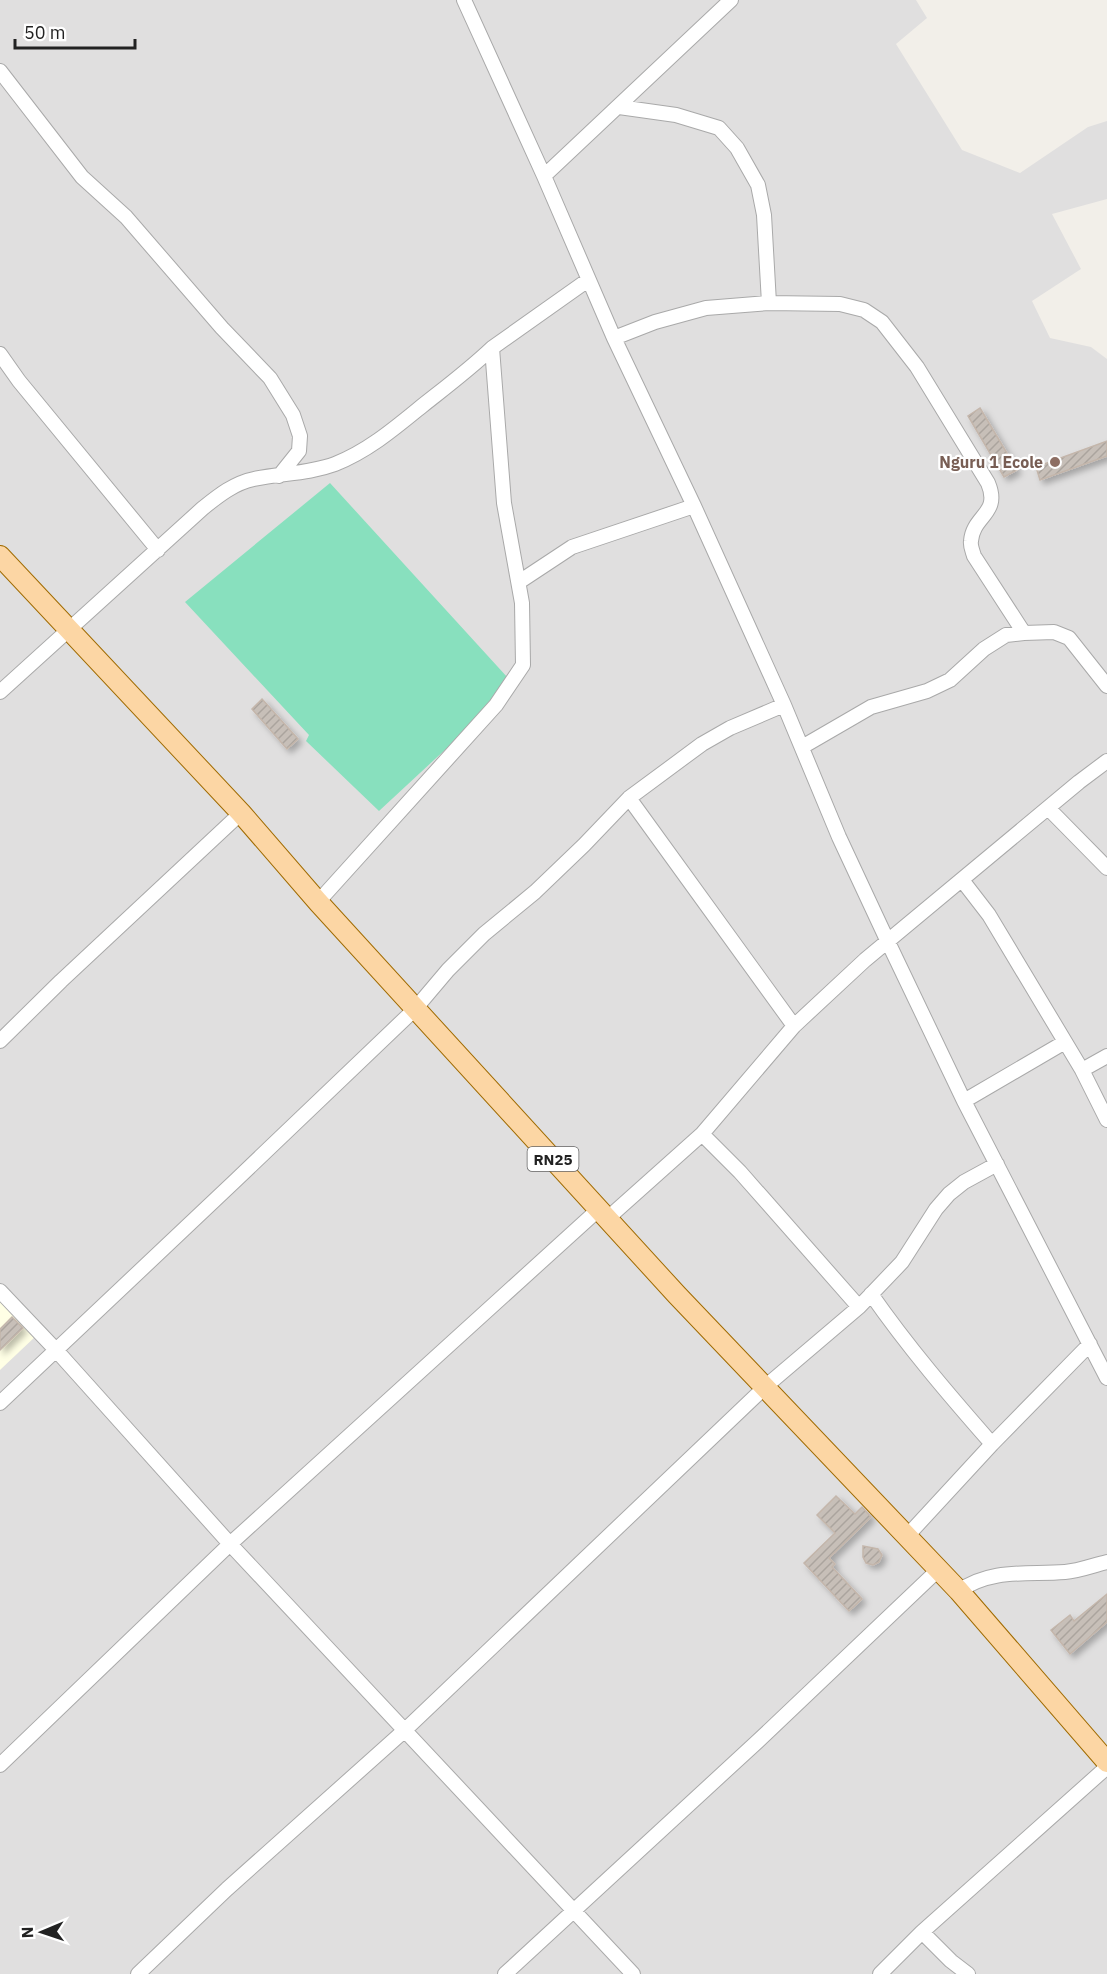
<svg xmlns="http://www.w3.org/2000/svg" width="1107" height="1974" viewBox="0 0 1107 1974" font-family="'IBM Plex Sans',sans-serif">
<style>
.residential{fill:#e0dfdf}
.education{fill:#ffffe5}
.pitch{fill:#88e0be}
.building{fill:url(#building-hatch);stroke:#c4b6ab;stroke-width:1.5;filter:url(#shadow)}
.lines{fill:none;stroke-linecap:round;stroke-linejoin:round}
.minor-casing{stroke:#a9a9a9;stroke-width:16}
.primary-casing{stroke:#a06b00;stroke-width:22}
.minor{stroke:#fff;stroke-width:14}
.primary{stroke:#fcd6a4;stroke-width:20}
.education-dot{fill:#8d6e63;stroke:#fff;stroke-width:2}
.labels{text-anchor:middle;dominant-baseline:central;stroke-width:4.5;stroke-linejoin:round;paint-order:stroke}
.shield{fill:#fff;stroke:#646464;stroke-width:1.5}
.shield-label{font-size:15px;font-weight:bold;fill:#222}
.education-label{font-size:16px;font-weight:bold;fill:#785e54;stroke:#fff;text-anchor:end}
</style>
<defs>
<pattern id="building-hatch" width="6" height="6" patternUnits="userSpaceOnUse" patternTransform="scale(1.5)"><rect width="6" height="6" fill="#c7bfb8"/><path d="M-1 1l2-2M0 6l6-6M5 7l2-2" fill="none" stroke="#aba49e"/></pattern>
<filter id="shadow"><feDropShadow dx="4" dy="4" stdDeviation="3" flood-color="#0004"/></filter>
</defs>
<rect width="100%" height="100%" fill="#f2efe9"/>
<path class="residential" d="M0 0H916L927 18 896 44 962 150 1020 173 1088 127 1107 121V199L1052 214 1081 269 1032 301 1050 338 1091 347 1107 359V1974H0Z"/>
<path class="education" d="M0 1295 37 1335 0 1370Z"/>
<path class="pitch" d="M330 483 508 678 489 709 379 811 306 741 309 735 185 602Z"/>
<path class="building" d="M980 408 1017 470 1004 477 968 416Z
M1107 441V456L1040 480 1036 467Z
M262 699 298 739 287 749 252 709Z
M12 1317 23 1328 0 1350V1329Z
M836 1496 855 1514 862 1507 871 1517 829 1558 835 1564 832 1567 862 1599 849 1611 804 1563 835 1533 817 1515Z
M863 1546 878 1549 882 1555 879 1562 873 1565 866 1563 863 1557Z
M1107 1594V1622L1070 1654 1051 1630 1070 1615 1074 1621Z"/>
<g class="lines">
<g class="minor-casing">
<path id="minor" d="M464 0 544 176 614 338 694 506 784 705 839 837 888 942 964 1101 1107 1378
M0 71 82 177 126 217 222 328 270 378 293 415 300 436 299 451 279 476
M619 107 676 115 719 128 737 148 758 185 764 215 769 303
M544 176 731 0
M614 338 655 322 706 308 769 303 840 304 864 310 882 322 917 367 988 483C1001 514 973 515 971 541 970 546 973 552 974 556L1024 633
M0 354 19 381 158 550
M519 582 572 547 694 506
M0 692 203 508C218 496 234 483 254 479 281 473 308 474 335 464 368 451 395 428 422 406 446 387 470 369 492 348
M802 747 871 707 927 691 950 680 984 649 1006 635 1024 633 1054 632 1069 638 1107 686
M629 798 794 1026
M1048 808 1107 868
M962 880 989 915 1082 1070 1107 1120
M318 902 496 705 523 665 522 603 504 503 492 348 588 280
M0 1041 61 981 241 813
M1082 1070 1107 1056
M964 1101 1065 1042
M702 1134 740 1172 859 1307
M608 1218 702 1134 794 1026 865 960 1079 782 1107 761
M0 1291 56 1350 230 1544 633 1974
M871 1294C908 1347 949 1395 992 1444
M0 1403 236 1180 415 1009 448 970 484 934 535 892 584 845 629 798 702 744 730 728 784 705
M908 1535 992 1444 1090 1344
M959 1591C992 1568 1028 1575 1065 1572 1079 1571 1094 1565 1107 1562
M0 1765 230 1544 599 1209
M922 1932 951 1961 968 1974
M138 1974 227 1889 405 1730 765 1387 859 1307 902 1262 936 1209 949 1194 964 1182 997 1164
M505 1974 758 1741 938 1570
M880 1974 922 1932 1107 1767"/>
</g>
<g class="primary-casing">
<path id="primary" d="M0 556 241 813 318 902 677 1295 959 1591 1107 1762"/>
</g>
<use href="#minor" class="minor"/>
<use href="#primary" class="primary"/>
</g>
<circle class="education-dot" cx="1055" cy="462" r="6"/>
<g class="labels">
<rect class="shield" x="527.5" y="1147" width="51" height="24" rx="4.5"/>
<g class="shield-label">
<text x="553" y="1159">RN25</text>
</g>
<g class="education-label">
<text x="1043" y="462">Nguru 1 Ecole</text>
</g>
</g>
<g transform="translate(42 1932) rotate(268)" stroke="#ffffff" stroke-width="4.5" paint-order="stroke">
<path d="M0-4.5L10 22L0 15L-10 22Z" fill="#222222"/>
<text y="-9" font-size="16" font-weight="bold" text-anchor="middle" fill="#222222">N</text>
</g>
<path d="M15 39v9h120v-9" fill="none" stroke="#222222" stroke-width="3"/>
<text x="24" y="39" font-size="18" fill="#222222" stroke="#ffffff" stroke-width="4.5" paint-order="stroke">50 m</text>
</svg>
